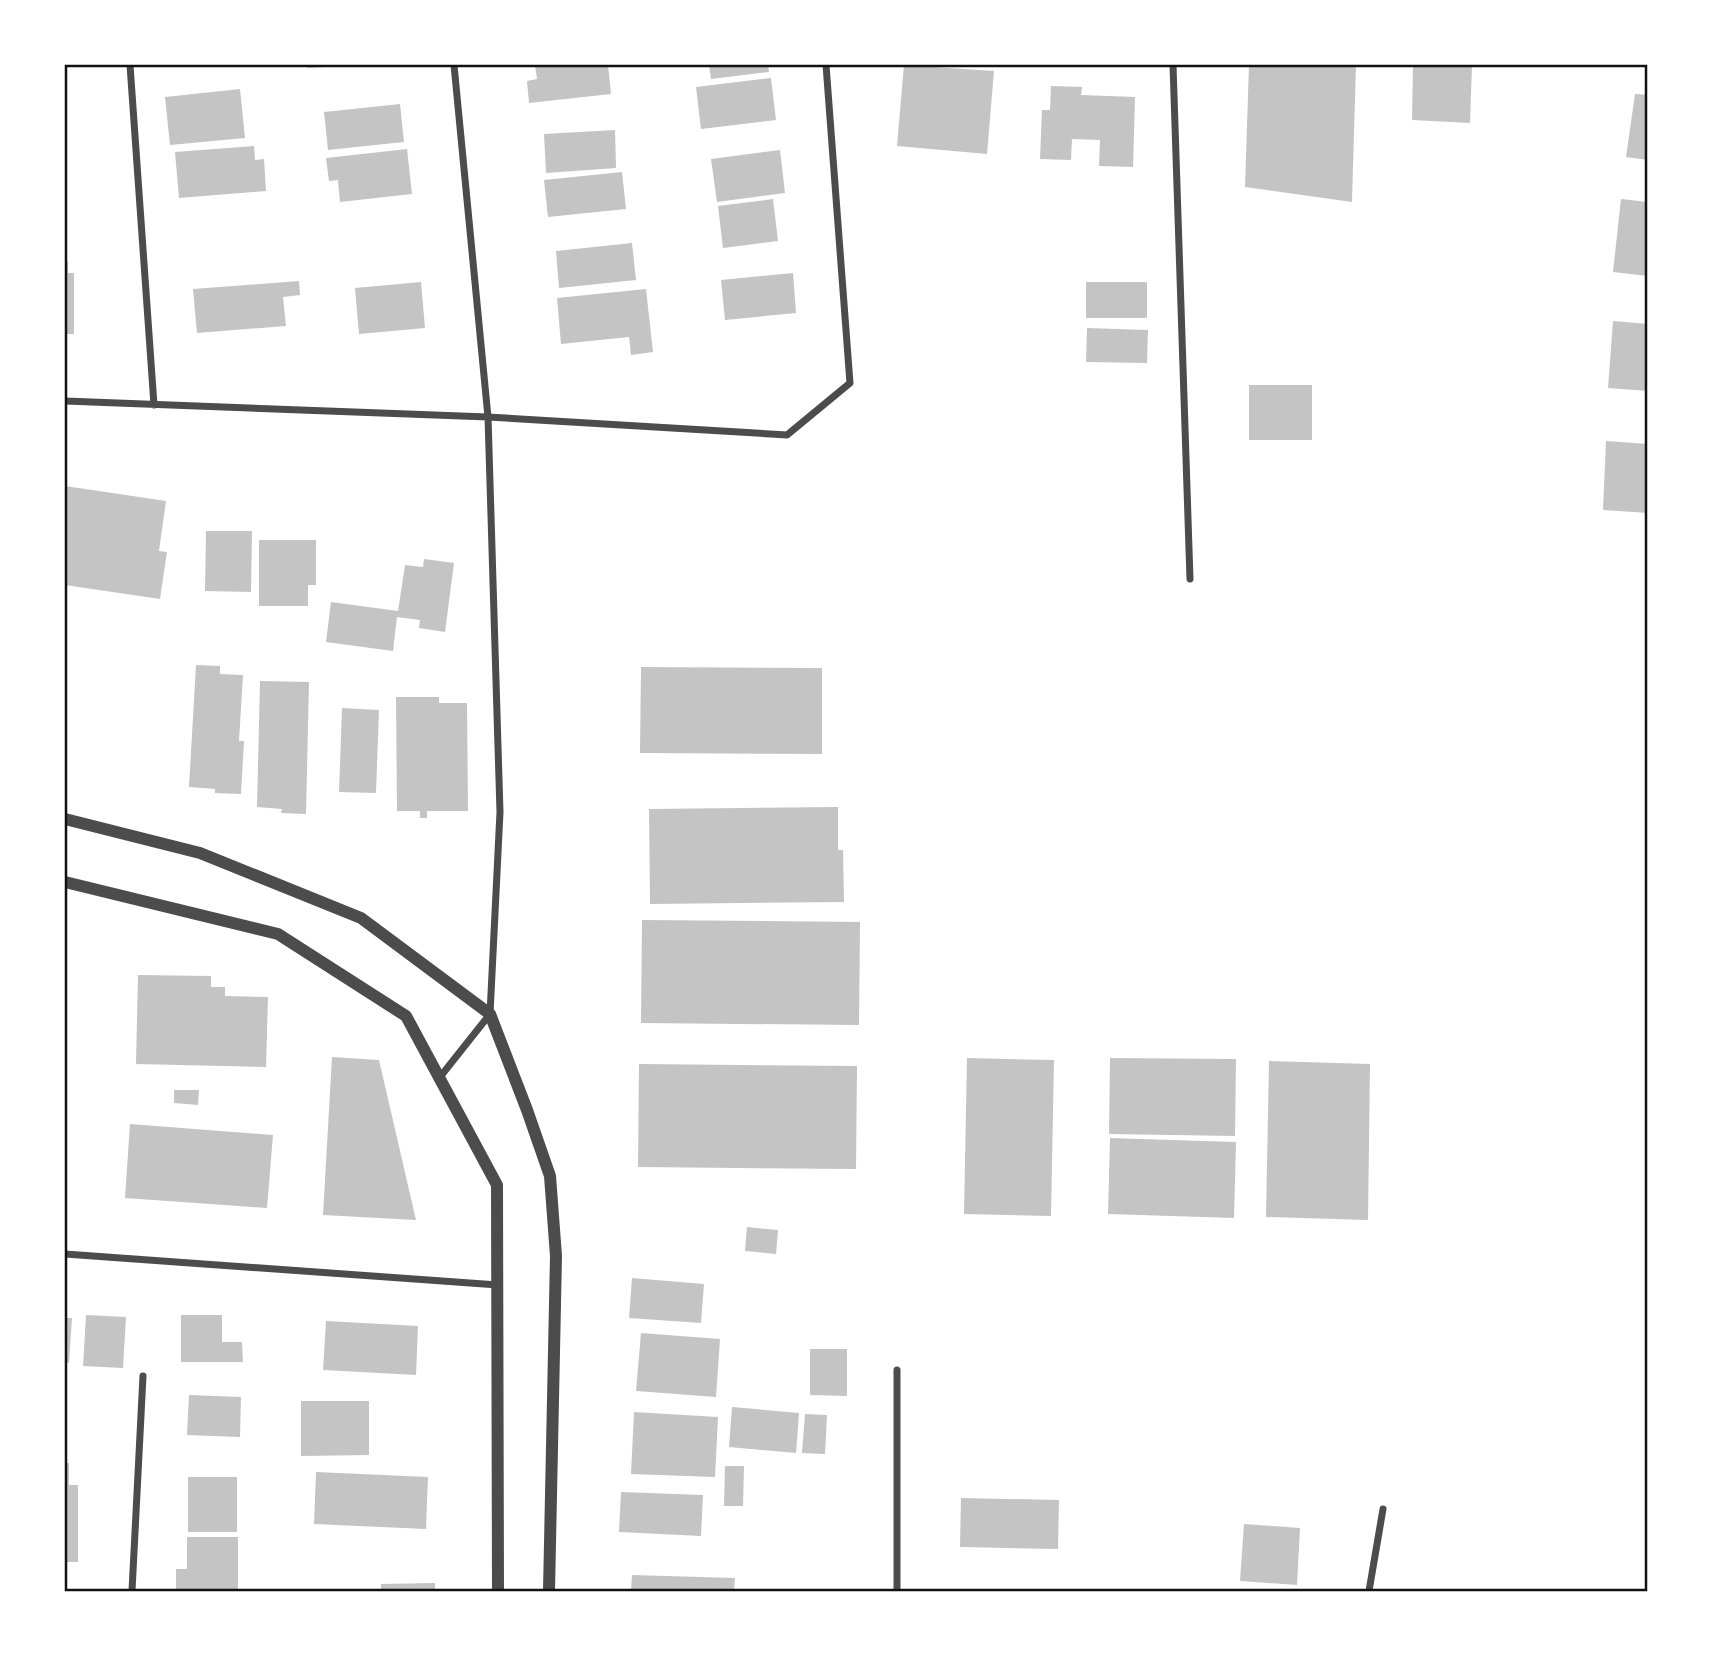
<svg xmlns="http://www.w3.org/2000/svg" width="1713" height="1656" viewBox="0 0 1713 1656" font-family="'Playfair Display',serif">
<style>
.building{fill:#c4c4c4}
.lines{fill:none;stroke-linecap:round;stroke-linejoin:round}
.minor{stroke:#4c4c4c;stroke-width:7}
.tertiary{stroke:#4c4c4c;stroke-width:12}
.neatline{fill:none;stroke:#111;stroke-width:2.5}
</style>
<rect width="100%" height="100%" fill="#fff"/>
<path class="building" d="M307 65H327V67L307 68Z
M535 65H608L611 94 529 103 527 81 537 79Z
M709 65H768L769 72 711 79Z
M904 65 994 71 987 154 897 146Z
M1249 65H1356L1352 202 1245 187Z
M1413 65H1472L1470 123 1412 120Z
M771 78 776 120 701 129 696 87Z
M1051 86 1082 87 1081 95 1135 97 1133 167 1099 166 1100 140 1072 139 1071 160 1040 159 1042 110H1050Z
M240 89 245 138 170 145 165 97Z
M1635 94 1648 95V160L1626 157Z
M400 104 404 142 328 150 324 112Z
M615 130 616 168 546 173 544 134Z
M254 146 255 160 264 159 266 191 179 198 175 152Z
M407 149 412 194 340 202 338 180 329 181 326 158Z
M780 150 785 193 717 202 711 159Z
M622 172 626 209 548 217 544 180Z
M773 199 778 241 723 248 718 206Z
M1621 199 1648 202V276L1613 272Z
M632 243 636 280 559 288 556 251Z
M65 262H68V273H74V334H65Z
M793 273 796 313 725 320 721 280Z
M299 281 300 295 283 297 286 326 197 333 193 289Z
M421 282 425 328 359 334 355 288Z
M1086 282H1147V318H1086Z
M646 289 653 352 631 355 629 337 561 344 557 298Z
M1613 321 1648 324V391L1608 388Z
M1087 328 1148 330 1147 363 1086 362Z
M1249 385H1312V440H1249Z
M1606 441 1648 444V513L1603 510Z
M65 486 166 501 159 551 167 552 160 599 65 585Z
M206 531H252L251 592 205 591Z
M259 540H316V585H308V606H259Z
M424 559 454 563 445 632 419 628 420 620 397 617 393 651 326 642 331 602 398 611 405 565 423 567Z
M196 665 220 666V674L243 675 239 741H244L241 794 215 793V789L189 787Z
M641 667 822 668V754L640 753Z
M260 681 309 682 306 814 281 813 282 809 257 807Z
M396 697H439V703H467L468 811H427V818H420V811H397Z
M342 708 379 710 376 793 339 792Z
M838 807V850H843L844 902 650 904 649 809Z
M642 920 860 922 859 1025 641 1023Z
M138 975 211 976V987H225V996L268 997 266 1067 136 1064Z
M332 1057 379 1060 416 1220 323 1215Z
M967 1058 1054 1060 1051 1216 964 1214Z
M1110 1058 1236 1059 1235 1136 1109 1134Z
M1269 1061 1370 1064 1368 1220 1266 1217Z
M639 1064 857 1066 856 1169 638 1167Z
M174 1090H199L198 1105 174 1103Z
M130 1124 273 1135 267 1208 125 1198Z
M1110 1138 1236 1142 1234 1218 1108 1214Z
M747 1227 778 1230 776 1254 745 1251Z
M632 1278 704 1284 701 1323 629 1318Z
M86 1315 126 1317 123 1368 83 1366Z
M181 1315H222V1342H242L243 1362H181Z
M65 1318H72L69 1363 65 1362Z
M326 1321 418 1326 416 1375 323 1370Z
M641 1333 720 1339 716 1397 636 1391Z
M810 1349H847V1396L810 1395Z
M189 1395 241 1397 240 1437 187 1435Z
M301 1401H369V1455L301 1456Z
M732 1407 799 1413 796 1453 729 1447Z
M634 1412 718 1417 715 1477 631 1474Z
M805 1414 827 1415 825 1454 802 1453Z
M65 1463H69V1485H78V1562H65Z
M725 1466H744L743 1506H724Z
M316 1472 428 1477 426 1529 314 1524Z
M188 1477H237V1532H188Z
M621 1492 703 1495 701 1536 619 1532Z
M961 1498 1059 1500 1058 1549 960 1547Z
M1244 1524 1300 1528 1297 1585 1240 1581Z
M187 1537H238V1591H176V1569H187Z
M632 1575 735 1578 734 1591H631Z
M435 1583V1591H381V1584Z"/>
<g class="lines">
<path class="minor" d="M130 65 154 405
M1173 65 1190 579
M65 401 488 417 787 435 850 383 826 65
M440 1077 490 1014 500 812 488 417 454 65
M65 1254 498 1285
M132 1591 143 1376
M897 1591V1370
M1369 1591 1383 1509"/>
<path class="tertiary" d="M65 819 200 853 361 918 490 1014 527 1110 550 1176 556 1256 549 1591
M65 882 278 934 406 1016 497 1185 498 1591"/>
</g>
<rect width="1713" height="1656" fill="none" stroke="#ffffff" stroke-width="133"/>
<rect x="66" y="66" width="1580" height="1524" class="neatline"/>
</svg>
